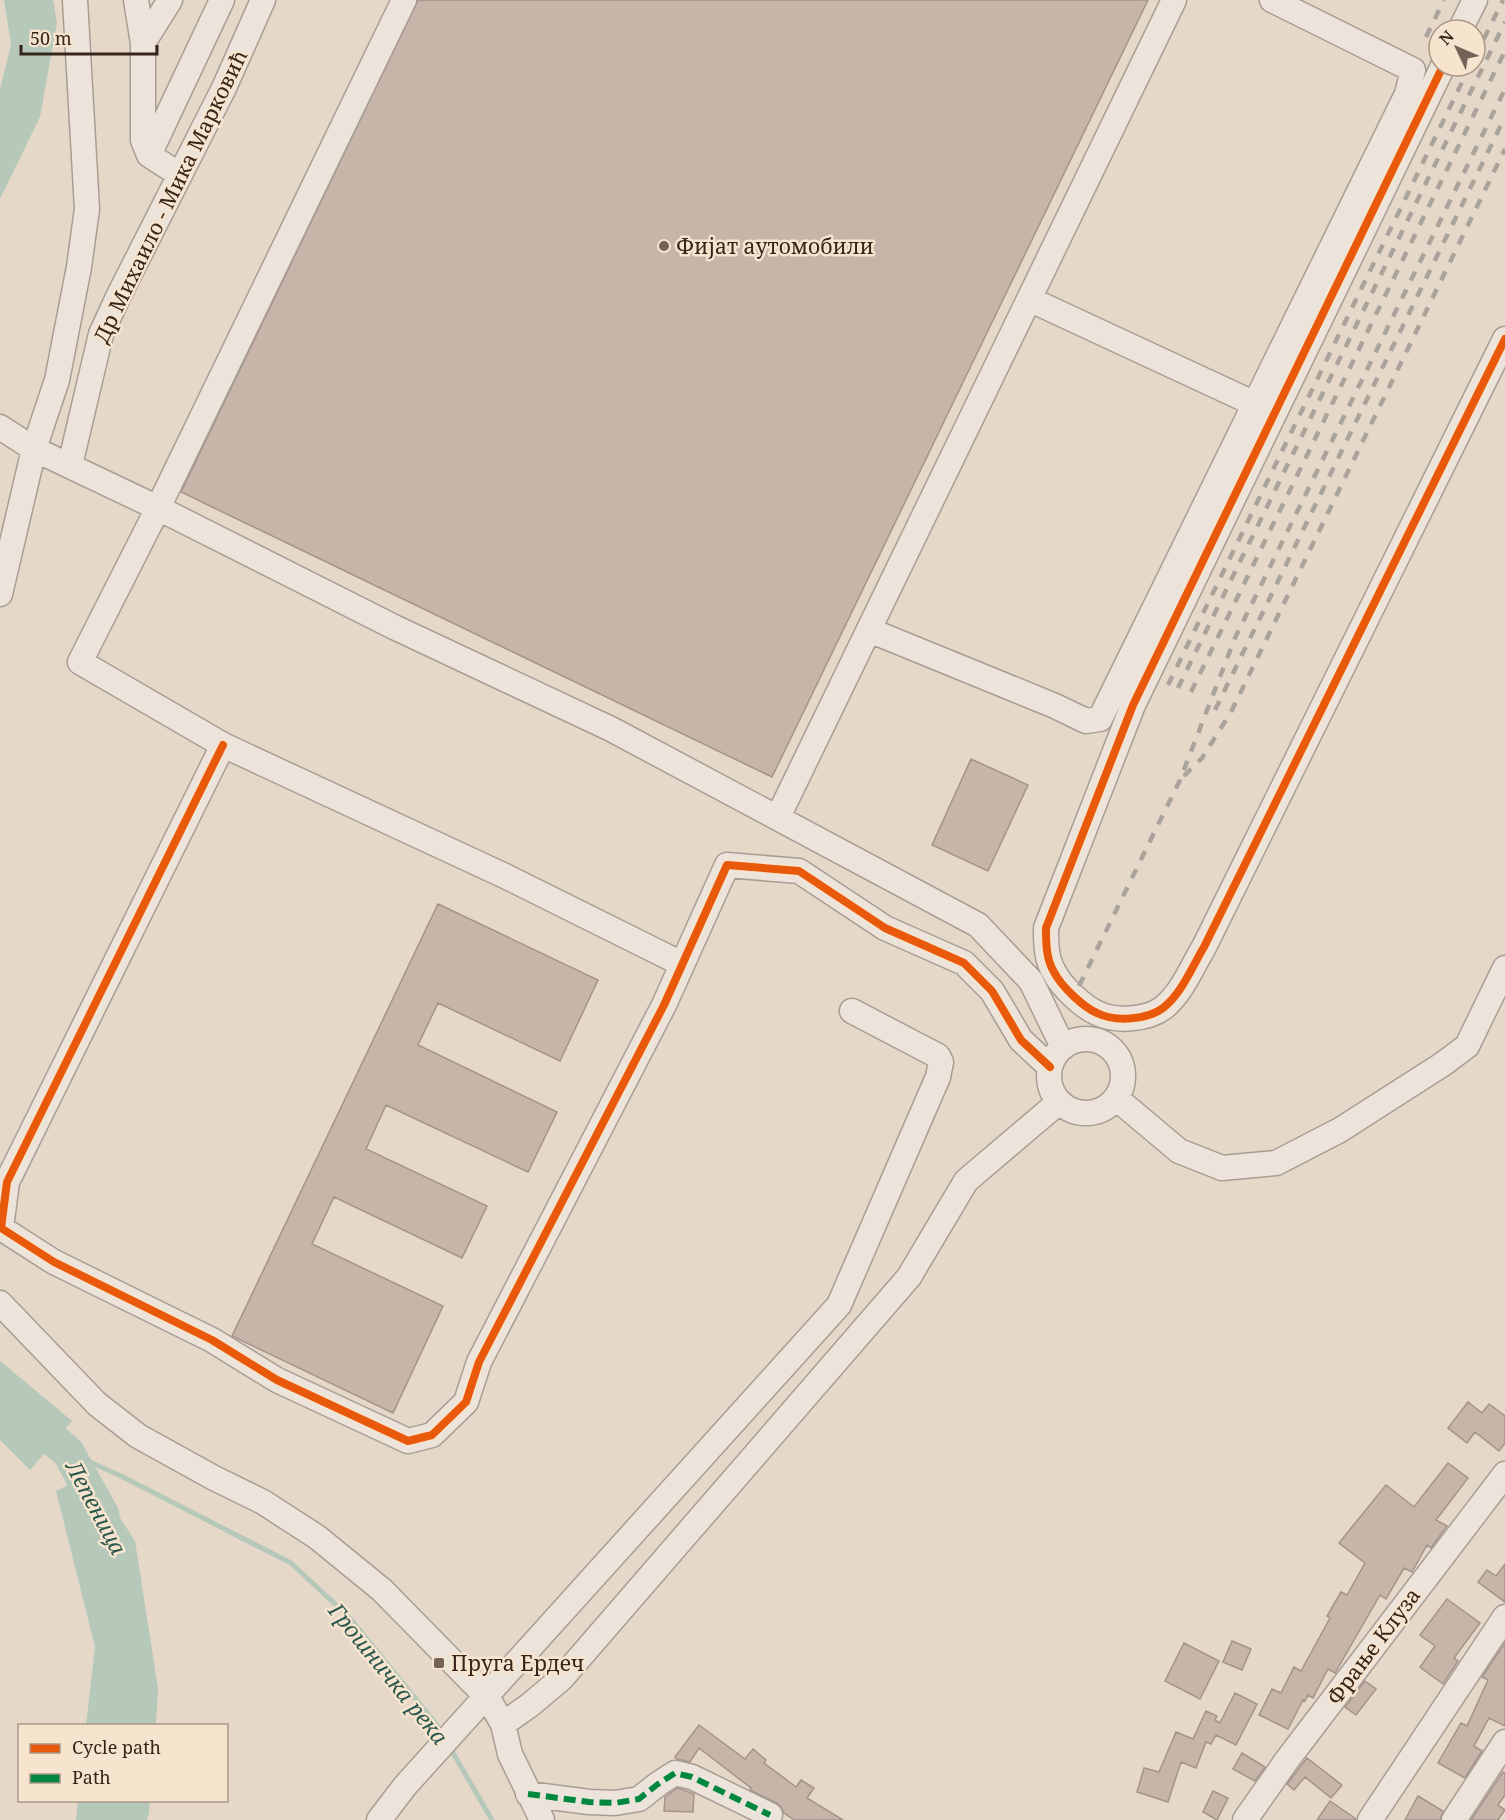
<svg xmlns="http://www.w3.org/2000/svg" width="1505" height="1820" viewBox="0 0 1505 1820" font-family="'Noto Serif',serif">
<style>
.water{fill:#b5c8b9}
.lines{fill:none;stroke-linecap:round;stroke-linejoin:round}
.stream{stroke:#b5c8b9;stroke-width:5}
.river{stroke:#b5c8b9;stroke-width:33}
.building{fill:#c8b5aa;stroke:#a49389;stroke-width:1.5}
.minor-casing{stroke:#a99d93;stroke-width:27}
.minor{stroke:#ece4db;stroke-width:24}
.rail{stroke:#aaa39c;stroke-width:4.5;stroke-dasharray:10 10;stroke-linecap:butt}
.quiet{stroke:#00873e;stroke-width:6;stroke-dasharray:12 6;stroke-linecap:butt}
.cycleway-casing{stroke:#f7e4ce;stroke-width:11}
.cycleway{stroke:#e8590c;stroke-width:8}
.poi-dot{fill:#746358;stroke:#f7e4ce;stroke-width:2}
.labels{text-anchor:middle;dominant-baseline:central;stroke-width:5;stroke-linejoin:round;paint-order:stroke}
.street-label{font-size:21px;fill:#37241b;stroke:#f7e4ce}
.poi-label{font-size:21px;fill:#37241b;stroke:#f7e4ce;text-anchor:start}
.water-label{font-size:22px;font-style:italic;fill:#2a584d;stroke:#f7e4ce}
</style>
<rect width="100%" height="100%" fill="#e5d8c9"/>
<path class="water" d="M4 0H53L57 23 40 117 0 199V89L11 45Z
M0 1361 72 1421 30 1470 0 1440Z
M91 1473 135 1541 158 1688 156 1725H86L95 1647 56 1491Z
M78 1801H150L149 1813 147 1820H76Z"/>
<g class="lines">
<path class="stream" d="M68 1452 121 1476 291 1563 349 1617 437 1725 443 1735
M449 1746 492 1820"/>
<path class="river" d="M0 1389 39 1428 68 1452 103 1515"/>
</g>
<path class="building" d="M418 0H1148L772 777 181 492Z
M971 759 1028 785 988 871 932 845Z
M438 904 598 980 560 1061 438 1003 418 1045 557 1112 528 1172 386 1105 366 1149 487 1206 462 1258 334 1197 312 1244 443 1306 393 1413 232 1336Z
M1468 1402 1482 1413 1489 1404 1505 1416V1443L1499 1451 1475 1432 1467 1443 1448 1428Z
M1448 1463 1468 1478 1436 1520 1447 1526 1444 1530 1431 1548 1427 1545 1412 1572 1404 1568 1386 1599 1380 1595 1335 1673 1328 1669 1313 1698 1308 1695 1305 1701 1303 1700 1288 1729 1259 1715 1272 1689 1281 1693 1294 1667 1301 1671 1330 1618 1327 1616 1341 1592 1347 1595 1365 1563 1339 1543 1386 1485 1414 1507Z
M1505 1564V1602L1478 1582 1487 1570 1496 1576Z
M1447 1599 1480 1623 1454 1658 1458 1661 1443 1684 1420 1667 1435 1646 1420 1635Z
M1232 1641 1251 1649 1242 1670 1223 1662Z
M1184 1643 1219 1661 1200 1699 1165 1681Z
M1505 1643V1726L1489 1718 1474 1746 1482 1751 1465 1778 1438 1763 1461 1723 1467 1726 1488 1680 1482 1677Z
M1365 1681 1376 1689 1356 1715 1345 1707Z
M1235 1693 1257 1704 1236 1745 1216 1735 1211 1744 1206 1742 1196 1768 1181 1762 1168 1802 1137 1792 1144 1768 1159 1772 1176 1732 1193 1739 1206 1711 1217 1716 1215 1720 1220 1723Z
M699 1725 745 1759 753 1749 766 1760 764 1763 796 1787 801 1780 814 1788 807 1798 843 1820H794L784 1813 781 1807 777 1803 750 1790 751 1788 699 1748 690 1762 677 1759 675 1757Z
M1242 1753 1265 1767 1255 1781 1233 1769Z
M1307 1758 1342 1785 1331 1798 1305 1777 1294 1790 1287 1784Z
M1503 1772 1505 1773V1795L1498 1805 1505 1810 1498 1820H1471Z
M678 1788 694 1794 693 1812 664 1811 665 1797Z
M1213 1791 1228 1798 1217 1820 1203 1812Z
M1418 1796 1443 1811 1440 1820H1405Z
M1330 1801 1356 1819V1820H1317Z"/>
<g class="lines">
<g class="minor-casing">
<path id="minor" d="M136 0 143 43V140L149 155 180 175
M404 0 158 508 80 662 223 745 505 876 682 964
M1460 30 1475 0
M143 43 170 0
M1443 66 1133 705 1046 928C1046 943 1046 959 1054 972 1061 986 1083 1007 1097 1013 1115 1022 1147 1020 1163 1008 1182 993 1192 967 1204 947L1505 339
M149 155 222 0
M1029 299 1255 404
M0 427 34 449 158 508 394 627 611 729 978 925 1031 981 1063 1047
M70 465 101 334 119 295 224 88 263 0
M0 594 34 449 57 380 79 267 87 209 75 0
M869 630 1055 706 1086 721 1100 719 1407 94 1413 70 1272 0
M223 745 7 1182 1 1228 54 1262 212 1340 277 1380 408 1441 432 1435 466 1402 479 1362 664 1005 727 865 799 871 885 928 964 963 992 991 1021 1040 1050 1067
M778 817 1174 0
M1049 1076a37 37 0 1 1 74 0a37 37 0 1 1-74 0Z
M1116 1098 1179 1151 1222 1168 1276 1163 1340 1130 1443 1064 1467 1046 1505 968
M0 1303 97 1404 138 1436 214 1478 263 1502 317 1537 382 1590 487 1697 503 1724 510 1754 542 1820
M503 1724 530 1705 562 1678 909 1277 966 1181 1059 1102
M528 1794 589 1802 615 1803 639 1799 658 1784 675 1773 692 1777 770 1815
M379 1820 405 1786 839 1305 938 1077 941 1062 938 1056 852 1011
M1245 1820 1287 1760 1505 1474
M1370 1820 1505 1617
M1454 1820 1505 1742"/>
</g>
<use href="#minor" class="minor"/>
<path class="rail" d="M1426 37 1444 0
M1475 57 1503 0
M1168 685 1470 66
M1178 688 1505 22
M1191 692 1505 51
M1215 710 1505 117
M1184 776 1202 758 1231 712 1505 149
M1079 986 1180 780 1235 638 1505 89"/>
<path class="quiet" d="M528 1794 589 1802 615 1803 639 1799 658 1784 675 1773 692 1777 770 1815"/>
<g class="cycleway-casing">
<path id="cycleway" d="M1443 66 1133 705 1046 928C1046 943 1046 959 1054 972 1061 986 1083 1007 1097 1013 1115 1022 1147 1020 1163 1008 1182 993 1192 967 1204 947L1505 339
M223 745 7 1182 1 1228 54 1262 212 1340 277 1380 408 1441 432 1435 466 1402 479 1362 664 1005 727 865 799 871 885 928 964 963 992 991 1021 1040 1050 1067"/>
</g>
<use href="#cycleway" class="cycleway"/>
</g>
<g class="poi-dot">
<circle cx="664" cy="246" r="6"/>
<rect x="433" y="1657" width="12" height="12" rx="3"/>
</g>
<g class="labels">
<g class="street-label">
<text transform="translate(170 196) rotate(-64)">Др Михаило - Мика Марковић</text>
<text transform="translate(1373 1646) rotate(-53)">Фрање Клуза</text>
</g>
<g class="poi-label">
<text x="676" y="246">Фијат аутомобили</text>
<text x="451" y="1663">Пруга Ердеч</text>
</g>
<g class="water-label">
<text transform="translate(97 1507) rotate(62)">Лепеница</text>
<text transform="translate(389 1673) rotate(51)">Грошничка река</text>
</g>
</g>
<rect x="18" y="1724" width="210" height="78" fill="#f7e4ce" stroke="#aa9786" stroke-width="1.5"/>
<rect x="30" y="1744" width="30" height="9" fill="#e8590c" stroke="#aa9786" stroke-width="1.5"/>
<text x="72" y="1754" font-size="18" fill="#37241b">Cycle path</text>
<rect x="30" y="1774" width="30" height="9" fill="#00873e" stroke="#aa9786" stroke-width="1.5"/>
<text x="72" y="1784" font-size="18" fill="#37241b">Path</text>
<g transform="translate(1457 48) rotate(314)"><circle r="28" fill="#f7e4ce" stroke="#aa9786" stroke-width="1.5"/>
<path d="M0-4.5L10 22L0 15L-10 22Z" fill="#746358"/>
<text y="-9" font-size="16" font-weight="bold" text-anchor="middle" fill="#37241b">N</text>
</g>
<path d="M21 45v9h136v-9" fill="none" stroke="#37241b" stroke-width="3"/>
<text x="30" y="45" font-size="18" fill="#37241b" stroke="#f7e4ce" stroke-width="4.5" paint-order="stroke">50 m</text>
</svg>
